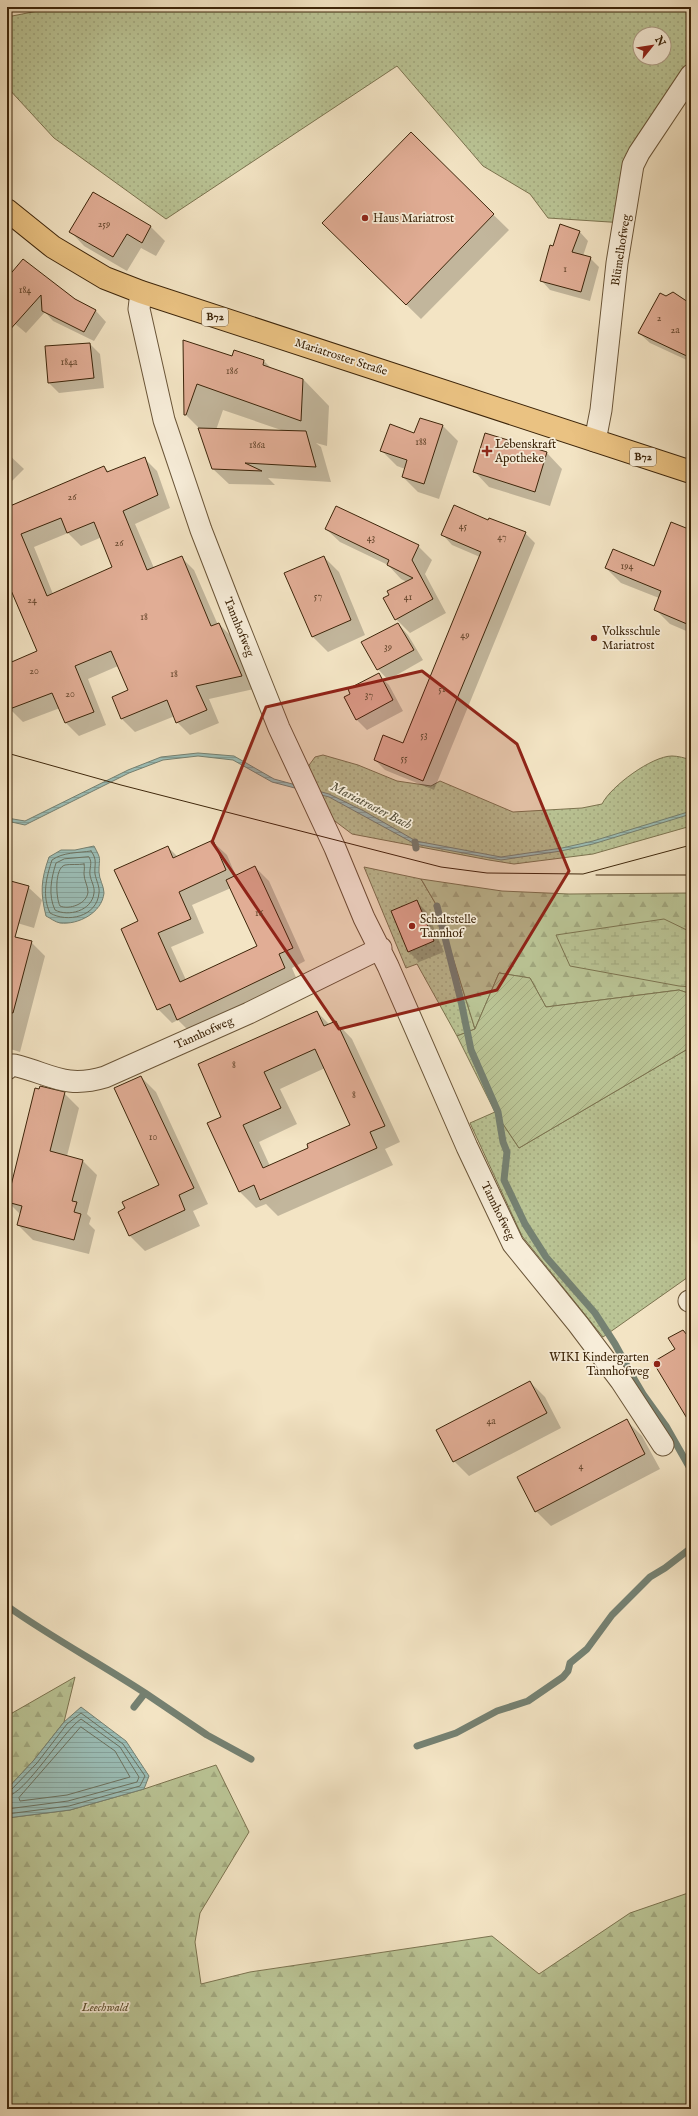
<svg xmlns="http://www.w3.org/2000/svg" width="698" height="2116" viewBox="0 0 698 2116" font-family="'IM FELL English',serif">
<style>
.grass{fill:url(#grass-dots);stroke:#7c7450;fill-rule:evenodd}
.forest{fill:url(#forest-firs);stroke:#7c7450}
.wetland{fill:url(#wetland-marsh);stroke:#7c7450}
.garden{fill:url(#garden-furrows);stroke:#7c7450}
.water{fill:url(#water-rules);stroke:#758172}
.shadow{fill:#0003;fill-rule:evenodd}
.lines{fill:none;stroke-linecap:round;stroke-linejoin:round}
.shore{stroke:#6c7260;stroke-width:1}
.stream{stroke:#758172;stroke-width:7}
.building{fill:#e1ad95;stroke:#3d250a;fill-rule:evenodd}
.street-casing{stroke:#6a5538;stroke-width:23}
.primary-casing{stroke:#3d250a;stroke-width:24}
.street{stroke:#f7edd9;stroke-width:21}
.primary{stroke:#eac282;stroke-width:22}
.tram{stroke:#3d250a;stroke-width:1}
.marked{fill:#8f2418;fill-opacity:0.2;stroke:#8f2418;stroke-width:3;stroke-linejoin:round}
.poi-dot{fill:#8f2418;stroke:#f7edd9;stroke-width:1.5}
.labels{text-anchor:middle;dominant-baseline:central;stroke-width:3.5;stroke-linejoin:round;paint-order:stroke}
.number-label{font-size:10px;fill:#66472d}
.shield{fill:#f7edd9;stroke:#756148;stroke-width:1}
.shield-label{font-size:11px;font-weight:bold;fill:#3d250a}
.poi-label{font-size:12px;fill:#3d250a;stroke:#f7edd9;text-anchor:start}
.street-label{font-size:12px;fill:#3d250a;stroke:#f7edd9}
.park-label{font-size:12px;font-style:italic;fill:#5c4d2d;stroke:#f7edd9}
.water-label{font-size:13px;font-style:italic;fill:#59533e;stroke:#f7edd9}
</style>
<defs>
<pattern id="grass-dots" width="8" height="8" patternUnits="userSpaceOnUse"><rect width="8" height="8" fill="#bac495"/><path d="M2 2h.1M6 6h.1" fill="none" stroke="#a1a87f" stroke-width="1.8" stroke-linecap="round"/></pattern>
<pattern id="forest-firs" width="22" height="20" patternUnits="userSpaceOnUse"><rect width="22" height="20" fill="#bac495"/><path d="M5 1l3.5 6h-7zM16 11l3.5 6h-7z" fill="#a1a87f"/></pattern>
<pattern id="wetland-marsh" width="20" height="14" patternUnits="userSpaceOnUse"><rect width="20" height="14" fill="#bac495"/><path d="M1 5h8M5 5V1M11 12h8M15 12V8" fill="none" stroke="#a1a87f"/></pattern>
<pattern id="garden-furrows" width="10" height="10" patternUnits="userSpaceOnUse"><rect width="10" height="10" fill="#bac495"/><path d="M-1 1l2-2M0 10L10 0M9 11l2-2" fill="none" stroke="#a1a87f"/></pattern>
<pattern id="water-rules" width="6" height="5" patternUnits="userSpaceOnUse"><rect width="6" height="5" fill="#9bbeb7"/><path d="M0 2.5h6" fill="none" stroke="#86a39c"/></pattern>
</defs>
<rect width="100%" height="100%" fill="#f3e4c4"/>
<filter id="stains"><feTurbulence type="fractalNoise" baseFrequency=".005" numOctaves="4"/><feColorMatrix values="0 0 0 0 .2 0 0 0 0 .09 0 0 0 0 .02 0 0 0 .5 -.17"/></filter>
<radialGradient id="worn" r=".72"><stop offset=".6" stop-color="#630" stop-opacity="0"/><stop offset="1" stop-color="#630" stop-opacity=".3"/></radialGradient>
<path class="grass" d="M58 7H691V75L639 153 625 223 548 218 530 194 483 166 397 66 166 219 54 138 7 87V17ZM640 34H664V58H640Z
M323 755 358 765 397 781 431 786 440 781 513 812 582 808 602 804C611 786 652 756 672 756 678 756 685 758 691 760V826L593 854 514 864 489 860 352 834 327 815 307 768 315 757Z
M364 867 421 879 437 906 475 1029 457 1036 417 964 406 968Z
M691 1047V1275L603 1337 522 1236 470 1123 495 1112 519 1148Z"/>
<path class="forest" d="M421 879 502 891 569 894 691 893V994L679 990 546 1007 530 978 499 973 475 1029 437 906Z
M75 1677 64 1722 34 1760 7 1789V1716Z
M216 1765 249 1832 200 1913 195 1942 201 1984 250 1972 492 1936 539 1974 630 1913 691 1892V2109H7V1818L70 1810 144 1789Z"/>
<path class="wetland" d="M664 919 691 932V987L679 986 570 966 556 935Z"/>
<path class="garden" d="M499 973 530 978 546 1007 679 990 691 994V1047L519 1148 495 1112 457 1036 475 1029Z"/>
<path class="water" d="M198 753 234 756 274 779 329 794 364 811 416 841 501 857 562 848 593 841 691 811V814L593 844 561 851 501 860 415 844 329 797 272 782 233 760 198 756 163 760 129 773 25 825 7 821V818L25 821 128 770 161 757Z
M94 846C102 861 99 856 99 872 99 879 104 886 104 893 102 913 78 925 60 923 55 922 50 918 46 916 40 892 41 880 49 857L61 850H75Z
M81 1707 126 1741 149 1776 144 1789 70 1810 7 1818V1789L34 1760 64 1722Z"/>
<path class="shadow" d="M411 134 509 230 421 319 338 238Z
M93 193 151 227 165 241 156 256 141 248 127 271 84 246 71 232Z
M579 231 588 241 583 256 590 258 599 267 590 301 550 290 541 280 553 247Z
M7 279 74 299 96 311 106 322 94 341 53 321 45 312 26 333 7 317Z
M673 293 691 304V362L650 343 639 333 666 297Z
M184 342 233 358 264 361 272 369 303 379 329 406 327 446 316 443 321 447 331 482 268 478 275 485 229 484 213 469 199 428 185 414ZM223 410 284 431 216 430Z
M90 344 100 354 104 388 59 393 49 383Z
M421 419 443 426 458 441 439 499 418 492 403 477 405 469 397 466 382 451 415 434Z
M486 434 547 453 562 469 550 506 489 487 474 471Z
M7 453 24 469 7 486Z
M144 458 157 471 170 508 135 524 154 568 181 557 194 570 218 625 219 624 232 637 254 689 209 699 219 723 190 735 177 722 175 716 135 732 122 719 113 697 129 691 118 666 88 679 106 725 79 736 66 723 60 708 23 722 11 710 7 712V665L38 652 7 579V507L104 467 109 472ZM68 533 81 546 102 537 114 567 53 594 34 547Z
M337 507 418 546 432 560 425 574 446 613 410 633 396 619 390 595 407 582 401 579 388 565 340 542 326 529Z
M690 519H691V633L670 624 655 609 659 598 621 583 606 568 655 567 687 529Z
M488 521 525 533 535 543 434 790 385 770 375 760 403 744 480 557 452 545 442 534Z
M324 557 339 572 365 635 328 652 313 637 286 573Z
M398 624 408 635 423 660 388 680 378 669Z
M379 675 389 685 403 711 367 730 357 720 346 697Z
M213 842 227 855 236 876 255 867 269 881 305 961 292 968 298 982 191 1033 178 1020 172 1023 158 1009 139 921 168 847 178 857ZM231 888 258 947 186 980 171 947 204 933 192 905Z
M7 881 28 887 42 900 34 928 7 920Z
M417 902 427 912 444 952 419 962 409 952 392 912Z
M7 936 31 942 45 956 20 1052 7 1048Z
M317 1012 330 1025 336 1022 352 1039 400 1142 385 1149 393 1165 278 1216 266 1204 256 1208 240 1192 223 1117ZM325 1068 352 1125 310 1148 270 1166 259 1142 297 1124 280 1089Z
M141 1077 156 1092 208 1204 193 1211 200 1226 145 1251 130 1236 119 1212 160 1185Z
M35 1090 64 1093 79 1108 67 1156 82 1160 97 1175 87 1214 91 1218 89 1224 95 1230 89 1254 33 1240 18 1225 21 1215 7 1201Z
M530 1382 545 1397 561 1428 469 1476 454 1461Z
M627 1421 642 1436 660 1469 551 1526 536 1511Z"/>
<g class="lines">
<path class="shore" d="M91 851C98 860 94 865 95 874 96 880 100 887 99 893 97 917 67 923 50 913 42 896 46 878 52 860 63 852 78 853 91 851Z
M89 857C93 863 89 868 90 875 91 881 95 887 94 893 92 911 68 917 55 910 48 895 51 879 56 863L64 859Z
M84 864C85 868 84 870 84 874 84 880 88 886 88 892 87 904 69 910 60 906 56 899 54 868 65 865 70 864 78 865 84 864Z
M81 1727 115 1751 130 1777 67 1795 20 1801 19 1798Z
M7 1791 11 1790 37 1763 67 1724 81 1713 123 1744 145 1776 140 1786 69 1806 7 1814
M7 1796C25 1795 62 1732 81 1719L120 1747 139 1777 137 1782 68 1801 7 1809"/>
<path class="stream" d="M415 842 416 848
M437 906 461 1001 471 1050 498 1112 503 1142 507 1152 504 1180 525 1224 546 1257 595 1313 615 1344 627 1366
M630 1372 643 1394 666 1426 691 1470
M7 1606C51 1637 99 1663 145 1693L134 1707
M145 1693 207 1735 251 1759
M417 1746 456 1733 497 1711 528 1701 563 1677 568 1671 570 1663 587 1649 612 1615 650 1577 665 1568 691 1548"/>
</g>
<path class="building" d="M411 132 494 214 406 305 322 223Z
M93 192 151 226 142 243 127 234 113 257 69 232Z
M560 224 580 231 572 252 591 257 581 292 540 281 550 245 553 246Z
M23 259 75 299 96 310 84 332 42 311 41 295 7 333V278Z
M673 292 691 304V358L638 333 660 293 666 296Z
M183 340 232 356 234 350 264 360 263 365 303 379 301 421 197 384 186 415H184Z
M90 343 94 378 48 383 45 346Z
M420 418 443 425 424 484 402 477 407 460 380 451 390 424 414 433Z
M198 428 306 431 316 467 245 463 262 471 212 469Z
M485 433 547 452 535 492 473 472Z
M145 457 158 495 123 511 147 570 182 556 211 626 219 623 242 676 196 686 207 710 176 723 167 700 121 719 112 697 128 690 111 651 75 666 94 712 65 723 52 693 7 710V664L37 651 7 581V501L10 506 104 466 107 472ZM61 518 67 533 94 522 112 567 47 596 21 534Z
M454 505 488 520 489 518 526 532 423 781 374 760 383 735 403 743 481 552 441 535Z
M336 506 419 545 412 560 433 599 395 620 383 598 389 595 387 591 413 578 387 565 389 560 325 529Z
M671 522 691 530V612L687 624 654 610 661 591 605 568 613 549 654 566Z
M324 556 351 620 312 637 284 573Z
M398 623 414 650 377 670 361 642Z
M379 673 393 700 356 720 344 697 350 694 348 689Z
M213 840 226 870 179 892 191 919 158 933 180 982 257 946 226 880 255 866 293 948 279 954 285 968 177 1020 170 1004 157 1010 121 929 138 921 114 870 168 846 173 858Z
M7 880 29 886 15 937 32 941 13 1013 7 1012Z
M417 900 434 941 408 952 391 911Z
M317 1011 324 1026 336 1021 385 1126 370 1132 377 1148 260 1200 254 1185 239 1192 207 1123 221 1117 198 1064ZM315 1049 350 1125 307 1144 308 1148 263 1168 243 1125 281 1108 264 1072Z
M141 1076 194 1188 179 1195 185 1210 129 1236 118 1212 125 1208 122 1202 159 1185 114 1088Z
M40 1086 65 1092 50 1151 83 1160 72 1201 77 1202 74 1212 81 1214 74 1240 17 1225 22 1206 7 1202 35 1088 39 1089Z
M683 1330 691 1340V1425L653 1362 675 1349 668 1338Z
M530 1381 547 1413 453 1462 436 1430Z
M627 1419 645 1454 535 1512 517 1477Z"/>
<g class="lines">
<g class="street-casing">
<path id="street" d="M141 292 139 309 164 420 201 530 234 615 279 728 335 848 364 918 388 966 467 1147 513 1244 578 1324 621 1381 663 1445
M595 441 601 410 617 263 633 165 639 153 691 75
M7 1069 9 1065H14C51 1074 65 1089 105 1077L249 1013 381 948
M689 1301 691 1302"/>
</g>
<g class="primary-casing">
<path id="primary" d="M7 210 53 247 105 278 141 292 691 472"/>
</g>
<use href="#street" class="street"/>
<use href="#primary" class="primary"/>
<path class="tram" d="M7 753 121 785 441 867 487 873 583 874 691 845
M596 875H691"/>
</g>
<path class="marked" d="M422 671 517 744 569 871 497 990 339 1029 212 842 266 707Z"/>
<g class="poi-dot">
<circle cx="365" cy="218" r="4"/>
<path d="M485 445h4v4h4v4h-4v4h-4v-4h-4v-4h4z"/>
<circle cx="594" cy="638" r="4"/>
<circle cx="412" cy="926" r="4"/>
<circle cx="657" cy="1364" r="4"/>
</g>
<g class="labels">
<g class="number-label">
<text x="104" y="224">259</text>
<text x="565" y="269">1</text>
<text x="25" y="290">184</text>
<text x="659" y="318">2</text>
<text x="675" y="330">2a</text>
<text x="69" y="362">184a</text>
<text x="232" y="371">186</text>
<text x="421" y="442">188</text>
<text x="257" y="445">186a</text>
<text x="72" y="497">26</text>
<text x="463" y="526">45</text>
<text x="502" y="537">47</text>
<text x="371" y="538">43</text>
<text x="119" y="543">26</text>
<text x="627" y="566">194</text>
<text x="318" y="596">57</text>
<text x="408" y="597">41</text>
<text x="32" y="600">24</text>
<text x="144" y="617">18</text>
<text x="465" y="635">49</text>
<text x="388" y="647">39</text>
<text x="34" y="671">20</text>
<text x="174" y="674">18</text>
<text x="442" y="689">51</text>
<text x="70" y="694">20</text>
<text x="369" y="695">37</text>
<text x="424" y="735">53</text>
<text x="404" y="758">55</text>
<text x="259" y="913">16</text>
<text x="234" y="1065">8</text>
<text x="354" y="1095">8</text>
<text x="153" y="1137">10</text>
<text x="491" y="1421">4a</text>
<text x="581" y="1466">4</text>
</g>
<g class="shield">
<rect x="202" y="308" width="26" height="18" rx="3"/>
<rect x="630" y="448" width="26" height="18" rx="3"/>
</g>
<g class="shield-label">
<text x="215" y="317">B72</text>
<text x="643" y="457">B72</text>
</g>
<g class="poi-label">
<text x="373" y="218">Haus Mariatrost</text>
<text x="495" y="444">Lebenskraft<tspan x="495" dy="14">Apotheke</tspan></text>
<text x="602" y="631">Volksschule<tspan x="602" dy="14">Mariatrost</tspan></text>
<text x="420" y="919">Schaltstelle<tspan x="420" dy="14">Tannhof</tspan></text>
<text x="649" y="1357" text-anchor="end">WIKI Kindergarten<tspan x="649" dy="14">Tannhofweg</tspan></text>
</g>
<g class="street-label">
<text transform="translate(621 250) rotate(-81)">Blümelhofweg</text>
<text transform="translate(341 357) rotate(18)">Mariatroster Straße</text>
<text transform="translate(239 627) rotate(68)">Tannhofweg</text>
<text transform="translate(204 1033) rotate(-24)">Tannhofweg</text>
<text transform="translate(498 1211) rotate(64)">Tannhofweg</text>
</g>
<g class="park-label">
<text x="105" y="2007">Leechwald</text>
</g>
<g class="water-label">
<text transform="translate(371 806) rotate(27)">Mariatroster Bach</text>
</g>
</g>
<rect width="698" height="2116" fill="none" stroke="#f3e4c4" stroke-width="24"/>
<rect x="8" y="8" width="682" height="2100" fill="none" stroke="#3d250a" stroke-width="2"/>
<rect x="12" y="12" width="674" height="2092" fill="none" stroke="#3d250a"/>
<g transform="translate(652 46) rotate(60)"><circle r="19" fill="#f7edd9" stroke="#ad9d86"/>
<path d="M0-3L7 15L0 10L-7 15Z" fill="#8f2418"/>
<text y="-6" font-size="11" font-weight="bold" text-anchor="middle" fill="#3d250a">N</text>
</g>
<rect width="100%" height="100%" filter="url(#stains)"/>
<rect width="100%" height="100%" fill="url(#worn)"/>
</svg>
